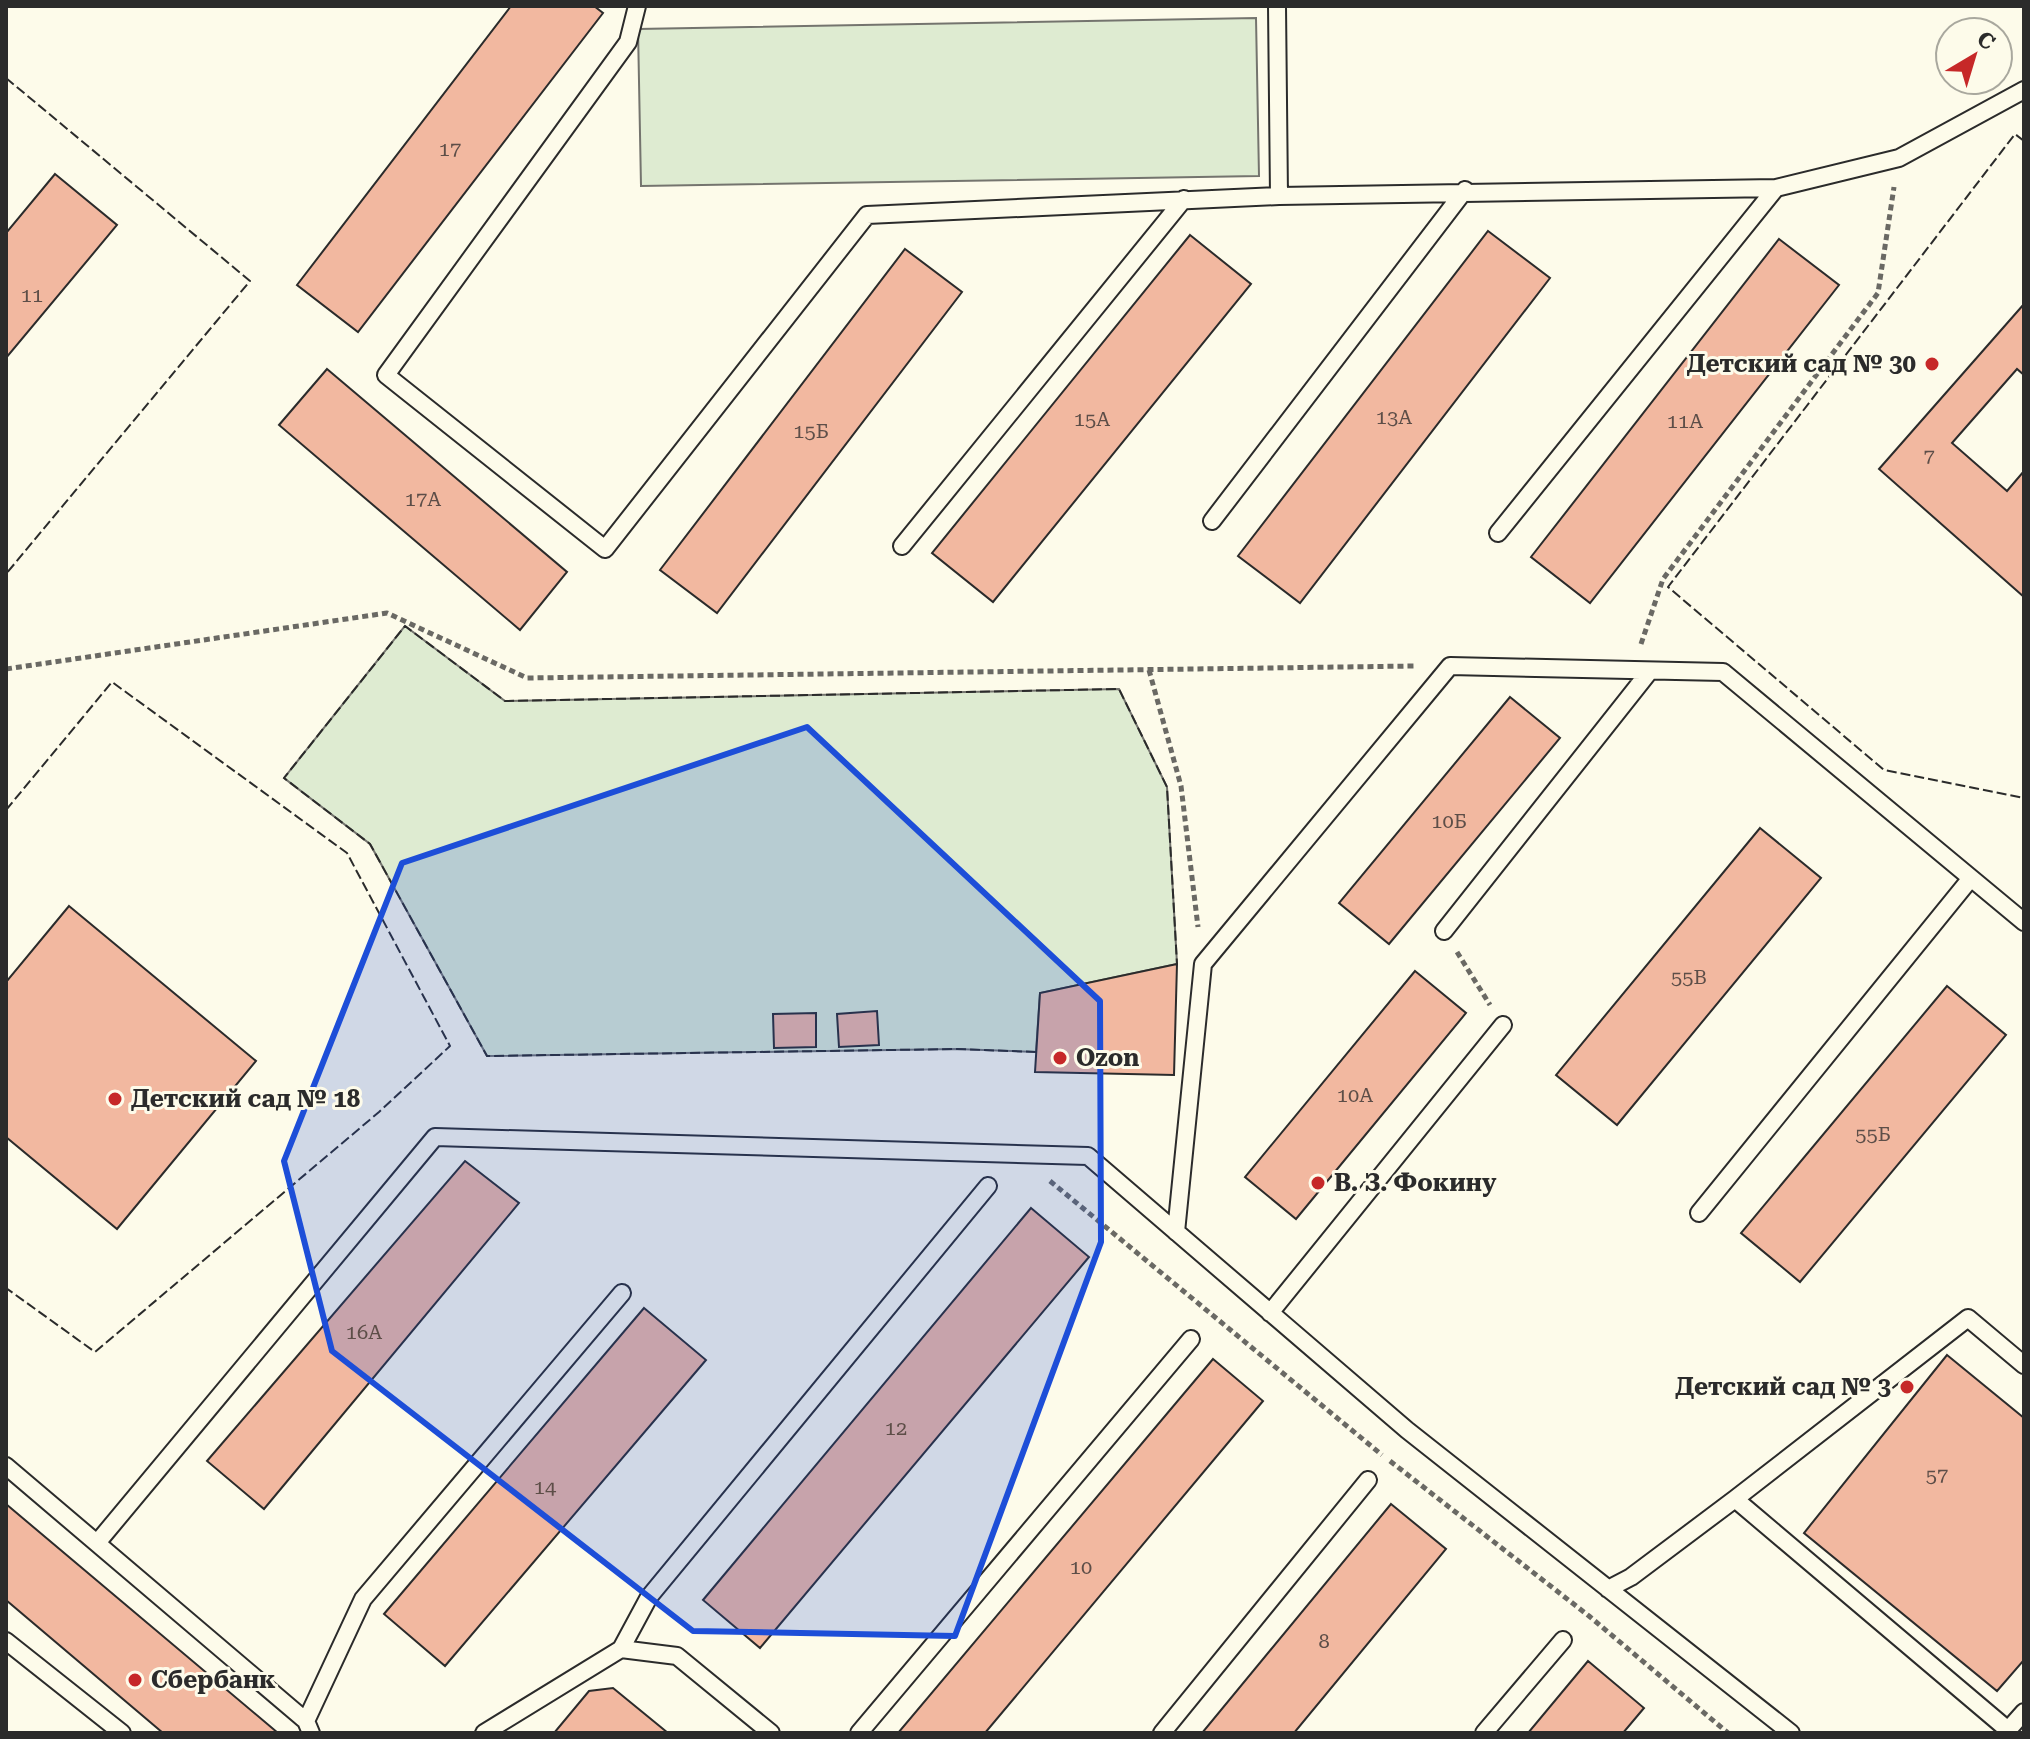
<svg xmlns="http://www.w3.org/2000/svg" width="2030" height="1739" viewBox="0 0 2030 1739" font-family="'Roboto Serif',serif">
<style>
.green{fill:#deebd1;stroke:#74746e;stroke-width:2}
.building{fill:#f2b8a0;stroke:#2b2b2b;stroke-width:2}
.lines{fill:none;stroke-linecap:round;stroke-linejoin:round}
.lane-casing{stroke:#2b2b2b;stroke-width:20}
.path{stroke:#6a6964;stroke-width:5;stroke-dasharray:6 4;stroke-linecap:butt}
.lane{stroke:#fdfbea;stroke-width:16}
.fence{stroke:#2b2b2b;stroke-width:2;stroke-dasharray:10 4;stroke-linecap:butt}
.marked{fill:#1d4ed8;fill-opacity:0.2;stroke:#1d4ed8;stroke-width:6;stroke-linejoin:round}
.poi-dot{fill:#c62828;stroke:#fdfbea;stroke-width:3}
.labels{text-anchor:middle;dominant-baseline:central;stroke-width:6;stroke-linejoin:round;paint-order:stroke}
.number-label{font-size:20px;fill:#5d4e48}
.poi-label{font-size:24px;font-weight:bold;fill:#2b2b2b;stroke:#fdfbea;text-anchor:start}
</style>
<rect width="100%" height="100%" fill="#fdfbea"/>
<path class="green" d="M1256 18 1259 176 641 186 638 29Z
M405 626 505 701 1119 689 1167 787 1177 964 1040 993 1036 1052 956 1049 487 1056 370 844 284 778Z"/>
<path class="building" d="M511 6H594L603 13 358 332 297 285Z
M55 174 117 225 6 358V233Z
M1488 231 1550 278 1300 603 1238 556Z
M1190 235 1251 284 993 602 932 553Z
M1779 239 1839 285 1590 603 1531 557Z
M905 249 962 292 717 613 660 570Z
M2024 304V375L2017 369 1952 443 2007 491 2024 471V597L1879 469Z
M327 369 567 572 520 630 279 425Z
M1510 697 1560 738 1389 944 1339 903Z
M1760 828 1821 878 1617 1125 1556 1075Z
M69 906 256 1061 117 1229 6 1137V982Z
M1177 964 1174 1075 1035 1072 1040 993Z
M1415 971 1466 1013 1296 1219 1245 1177Z
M1947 986 2006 1035 1800 1282 1741 1233Z
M877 1011 879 1045 839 1047 837 1014Z
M816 1013V1047L774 1048 773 1014Z
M465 1161 519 1203 264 1509 207 1461Z
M1031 1208 1089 1257 760 1648 703 1600Z
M644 1308 706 1360 445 1666 384 1614Z
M1947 1355 2024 1418V1660L1997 1691 1804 1533Z
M1213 1359 1263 1401 985 1733H898Z
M6 1504 278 1733H163L6 1600Z
M1391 1504 1446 1549 1294 1733H1202Z
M1588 1661 1644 1708 1623 1733H1528Z
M613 1688 668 1733H554L589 1691Z"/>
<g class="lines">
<g class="lane-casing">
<path id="lane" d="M637 6 628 42 386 375 605 549 867 215 1279 196 1277 6
M1279 196 1776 188 1899 158 2024 90
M1212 521 1465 190
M1498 533 1776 188
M902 546 1184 199
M1444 931 1649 672
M1699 1213 1971 878
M1176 1232 1203 964 1450 666 1723 672 2024 922
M1270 1313 1503 1025
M6 1466 306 1721 311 1733
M1735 1499 2008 1730 2024 1712
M97 1543 435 1137 1088 1156 1407 1430 1791 1733
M1608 1589 1631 1577 1735 1499 1968 1318 2024 1365
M6 1641 122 1733
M621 1649 649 1597 988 1186
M306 1721 363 1599 622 1293
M484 1733 621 1649 677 1656 771 1733
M859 1733 1191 1339
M1162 1733 1368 1480
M1484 1733 1563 1640"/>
</g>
<path class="path" d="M1641 644 1663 579 1878 293 1894 187
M6 669 387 613 527 678 1415 666
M1149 670 1181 786 1198 927
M1457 952 1490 1005
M1050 1181 1382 1455
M1390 1461 1589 1616 1728 1733"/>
<use href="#lane" class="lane"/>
<path class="fence" d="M6 78 250 281 6 574
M2024 141 2015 134 1668 587 1884 770 2024 798
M6 810 112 682 347 853 450 1046 379 1112 95 1352 6 1288
M1036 1052 957 1049 487 1056 370 844 284 778 405 626 505 701 1119 689 1167 787 1177 964"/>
</g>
<path class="marked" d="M807 727 1100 1001 1101 1242 955 1636 693 1631 332 1351 284 1161 402 863Z"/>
<g class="poi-dot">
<circle cx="1932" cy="364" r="8"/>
<circle cx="1060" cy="1058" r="8"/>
<circle cx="115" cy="1099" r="8"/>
<circle cx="1318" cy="1183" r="8"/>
<circle cx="1907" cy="1387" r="8"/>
<circle cx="135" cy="1680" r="8"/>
</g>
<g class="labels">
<g class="number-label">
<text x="450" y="149">17</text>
<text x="32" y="295">11</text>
<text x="1394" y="417">13А</text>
<text x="1092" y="419">15А</text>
<text x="1685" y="421">11А</text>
<text x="811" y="431">15Б</text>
<text x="1929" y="456">7</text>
<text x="423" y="499">17А</text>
<text x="1449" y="821">10Б</text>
<text x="1689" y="977">55В</text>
<text x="1355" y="1095">10А</text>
<text x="1873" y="1134">55Б</text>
<text x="364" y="1332">16А</text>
<text x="896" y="1428">12</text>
<text x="1937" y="1475">57</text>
<text x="545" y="1487">14</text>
<text x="1081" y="1567">10</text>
<text x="1324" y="1641">8</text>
</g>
<g class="poi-label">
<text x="1916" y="364" text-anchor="end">Детский сад № 30</text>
<text x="1076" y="1058">Ozon</text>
<text x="131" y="1099">Детский сад № 18</text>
<text x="1334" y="1183">В. З. Фокину</text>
<text x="1891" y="1387" text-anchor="end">Детский сад № 3</text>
<text x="151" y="1680">Сбербанк</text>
</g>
</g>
<rect width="2030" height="1739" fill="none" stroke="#2b2b2b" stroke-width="16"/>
<g transform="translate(1974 56) rotate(38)"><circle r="38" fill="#fdfbea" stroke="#a9a89e" stroke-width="2"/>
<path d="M0-6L14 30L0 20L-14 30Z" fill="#c62828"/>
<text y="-12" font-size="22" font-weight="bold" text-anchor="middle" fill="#2b2b2b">С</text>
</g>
</svg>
